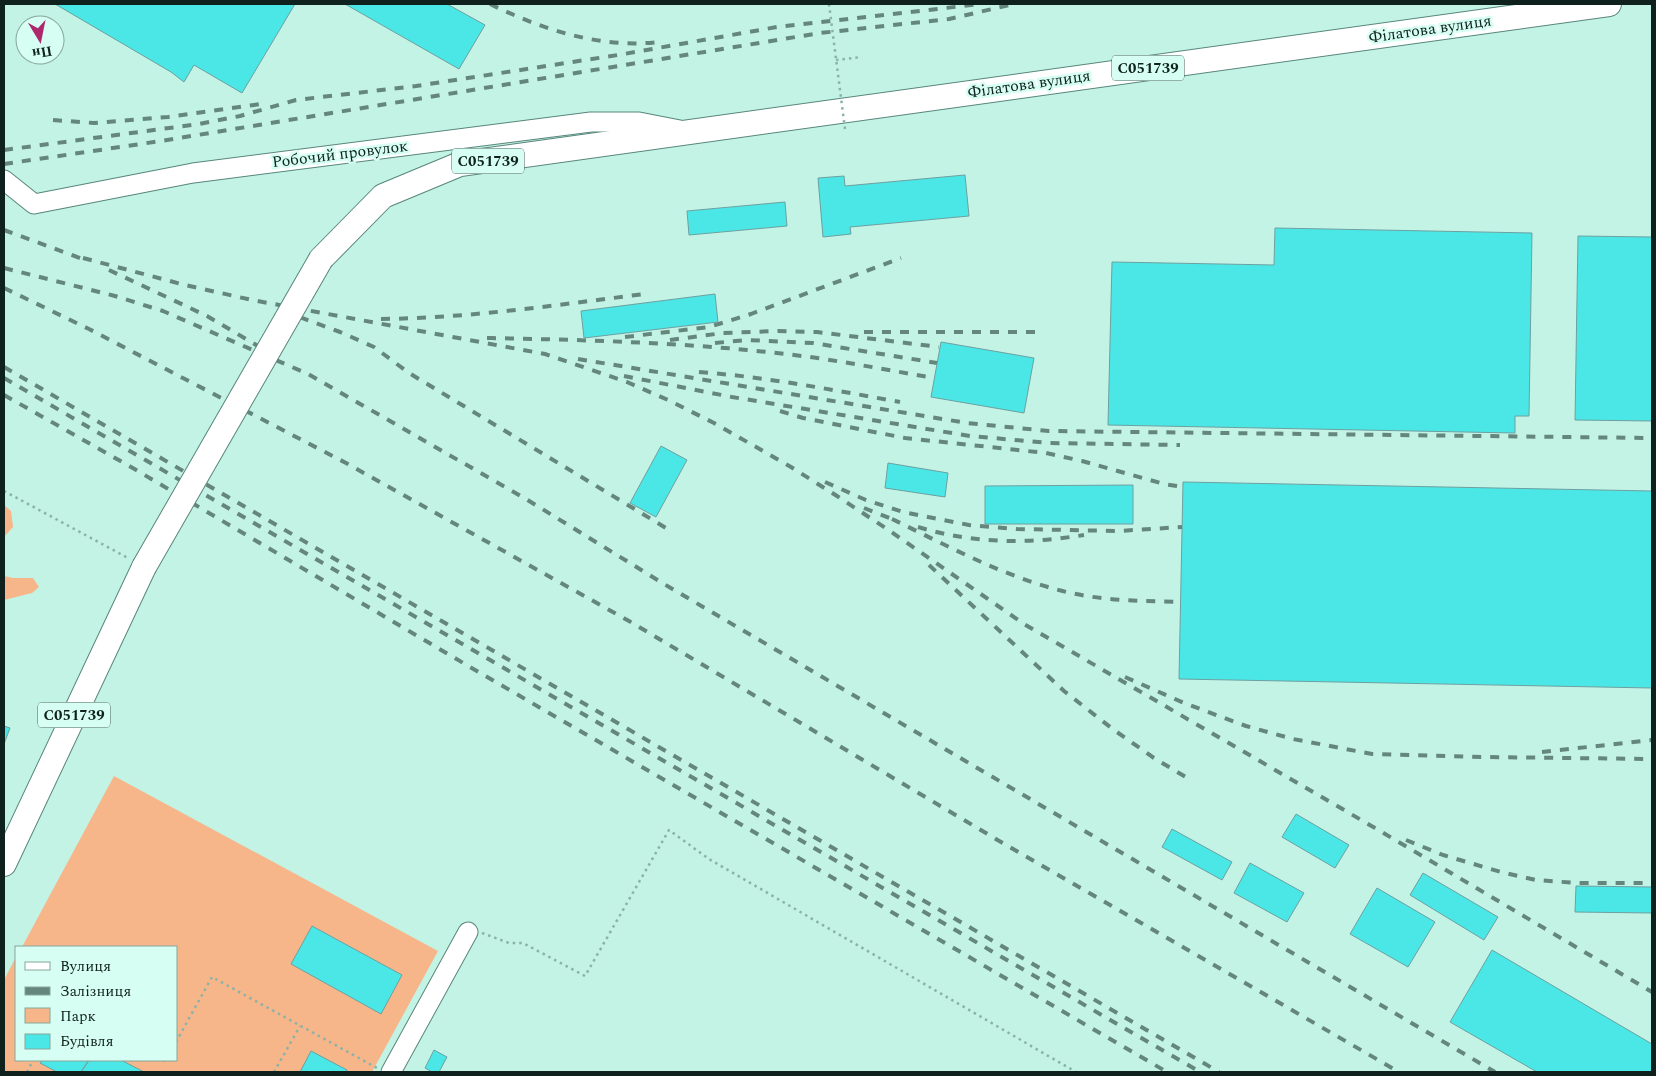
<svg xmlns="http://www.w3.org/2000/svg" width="1656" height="1076" viewBox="0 0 1656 1076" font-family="Spectral,serif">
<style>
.green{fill:#f6b68a}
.building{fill:#4be7e7;stroke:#6da0a0}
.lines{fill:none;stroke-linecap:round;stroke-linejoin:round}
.minor-casing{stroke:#58867a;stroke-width:21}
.major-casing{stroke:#58867a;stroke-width:26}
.path{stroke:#8bb2a7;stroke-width:2.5;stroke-dasharray:2.5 4;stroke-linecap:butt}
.minor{stroke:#fff;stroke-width:19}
.major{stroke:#fff;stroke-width:24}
.rail{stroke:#65867d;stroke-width:4;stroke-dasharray:9 9;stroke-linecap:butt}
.major-bridge-casing{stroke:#58867a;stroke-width:26;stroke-linecap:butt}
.path-bridge{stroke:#8bb2a7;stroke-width:2.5;stroke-dasharray:2.5 4;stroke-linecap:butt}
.major-bridge{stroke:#fff;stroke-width:24}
.labels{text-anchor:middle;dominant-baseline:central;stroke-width:5;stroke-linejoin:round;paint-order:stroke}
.shield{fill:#d7fef2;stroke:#4a635c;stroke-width:1}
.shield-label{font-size:15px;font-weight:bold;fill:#0e211c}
.street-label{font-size:16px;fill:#0e211c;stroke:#d7fef2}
</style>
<rect width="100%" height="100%" fill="#c2f3e5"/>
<path class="green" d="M4 505 11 511 13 527 4 537Z
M4 576 13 578H33L39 587 32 593 4 600Z
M114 776 438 951 372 1072H4V980L16 957V1060H176V947H22Z"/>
<path class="building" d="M55 4H295L242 93 194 65 184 82 171 72Z
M345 4H447L485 25 459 69Z
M965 175 969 216 850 227 851 234 823 237 818 178 844 176 845 186Z
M785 202 787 226 689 235 687 211Z
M1275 228 1532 233 1529 416H1515V433L1108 425 1112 262 1274 265Z
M1578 236 1652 237V421L1575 420Z
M715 294 718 322 584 338 581 311Z
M941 342 1034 358 1024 413 931 397Z
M661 446 687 460 656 517 630 503Z
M888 463 948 473 945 497 885 488Z
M1183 482 1652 491V688L1179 679Z
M1133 485V524H985V486Z
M4 726 10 728 4 744Z
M1296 814 1349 845 1335 868 1282 837Z
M1172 829 1232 862 1222 880 1162 847Z
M1250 863 1304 893 1287 922 1234 893Z
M1423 873 1498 917 1484 940 1410 895Z
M1576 886 1652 887V913L1575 912Z
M1377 888 1435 922 1408 967 1350 934Z
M312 926 402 975 381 1014 291 964Z
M1492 950 1652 1044V1072H1537L1450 1022Z
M434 1050 447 1057 439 1072H432L425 1068Z
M311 1051 347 1070 346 1072H300Z
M42 1060H89L81 1072H57L40 1063Z
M89 1060H121L144 1072H81Z"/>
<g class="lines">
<g class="minor-casing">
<path id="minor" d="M4 180 34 204 193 173 591 122H639L680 130
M391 1072 468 932"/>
</g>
<g class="major-casing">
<path id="major" d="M321 259 383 196 460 164 1609 4
M4 864 144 567"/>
</g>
<path class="path" d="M836 60 861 57
M4 491 128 558
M482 933 509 943H523L585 976 669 830 709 859 1076 1072
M176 1042 212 977 377 1068
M163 1060 166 1061 167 1060
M27 1072 33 1060
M274 1072 300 1026"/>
<use href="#minor" class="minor"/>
<use href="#major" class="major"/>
<path class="rail" d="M490 4C541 29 601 49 658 42
M53 120 94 123 168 117 261 104
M4 150 199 124 240 116 296 100 416 86 618 55 777 27 981 4
M4 164 161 141 820 33 949 19 1014 4
M4 230 88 261
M83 258 185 285 252 300 545 354 627 382 668 400 714 423 791 467 837 496 887 529 1024 624 1375 828 1652 992
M4 268 115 296 163 311 308 374 526 499 664 584 1495 1072
M109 270 207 316 258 346
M4 288 89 329 346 463 629 621 1001 842 1399 1072
M283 311 340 332 374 347 409 373 666 528
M381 319C470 318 557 305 644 294
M864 332H1039
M625 337 709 327 751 314 901 258
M487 338C595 340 703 343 810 357 852 363 893 371 934 378
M670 340 723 333 778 331 817 332 939 347
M715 343 746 340 813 343 937 363
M578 359 967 423 1049 431 1652 438
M4 367 1219 1072
M699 372C767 377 833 390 900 402
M624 376 732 397 970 436 1049 443 1180 445
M4 378 1200 1072
M4 395 131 467 470 667 1167 1072
M780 411 803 418 905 438 1046 453 1082 461 1164 484 1183 487
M825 482 866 500 903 512 969 525 1017 529 1118 531 1182 527
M864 508 897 521
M892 519C950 547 1008 579 1071 593 1107 601 1144 601 1181 602
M918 527C974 544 1028 544 1084 535
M929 565 1064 691 1114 730 1154 758 1189 779
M1125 677 1184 703 1246 726 1293 739 1372 754 1484 757 1652 759
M1542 752 1652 740
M1406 840 1443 855 1501 872 1536 880 1577 883H1652"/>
<g class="major-bridge-casing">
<path id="major-bridge" d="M144 567 321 259"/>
</g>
<path class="path-bridge" d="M829 4 845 129"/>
<use href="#major-bridge" class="major-bridge"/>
</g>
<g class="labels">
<g class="shield">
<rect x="1112" y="55.5" width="72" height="25" rx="4"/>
<rect x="452" y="148.5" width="72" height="25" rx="4"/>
<rect x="38" y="702.5" width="72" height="25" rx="4"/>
</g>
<g class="shield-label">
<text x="1148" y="68">С051739</text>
<text x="488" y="161">С051739</text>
<text x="74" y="715">С051739</text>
</g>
<g class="street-label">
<text transform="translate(1430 29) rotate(-8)">Філатова вулиця</text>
<text transform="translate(1029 84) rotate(-8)">Філатова вулиця</text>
<text transform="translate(340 154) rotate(-7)">Робочий провулок</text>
</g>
</g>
<rect width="1656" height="1076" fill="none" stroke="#0e211c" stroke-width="10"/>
<rect x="15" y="946" width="162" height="115" fill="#d7fef2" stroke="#87a69c"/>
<rect x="25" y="962" width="25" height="8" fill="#ffffff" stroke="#87a69c"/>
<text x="60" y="971" font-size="15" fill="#0e211c">Вулиця</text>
<rect x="25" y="987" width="25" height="8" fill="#65867d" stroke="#87a69c"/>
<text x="60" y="996" font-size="15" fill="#0e211c">Залізниця</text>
<rect x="25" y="1008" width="25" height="15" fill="#f6b68a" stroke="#87a69c"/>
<text x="60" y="1021" font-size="15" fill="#0e211c">Парк</text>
<rect x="25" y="1034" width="25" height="15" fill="#4be7e7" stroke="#87a69c"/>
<text x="60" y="1046" font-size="15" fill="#0e211c">Будівля</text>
<g transform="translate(40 40) rotate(170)"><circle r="24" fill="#d7fef2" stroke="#87a69c"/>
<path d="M0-4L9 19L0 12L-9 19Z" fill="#af286c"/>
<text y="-8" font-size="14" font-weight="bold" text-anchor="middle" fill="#0e211c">Пн</text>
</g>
</svg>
